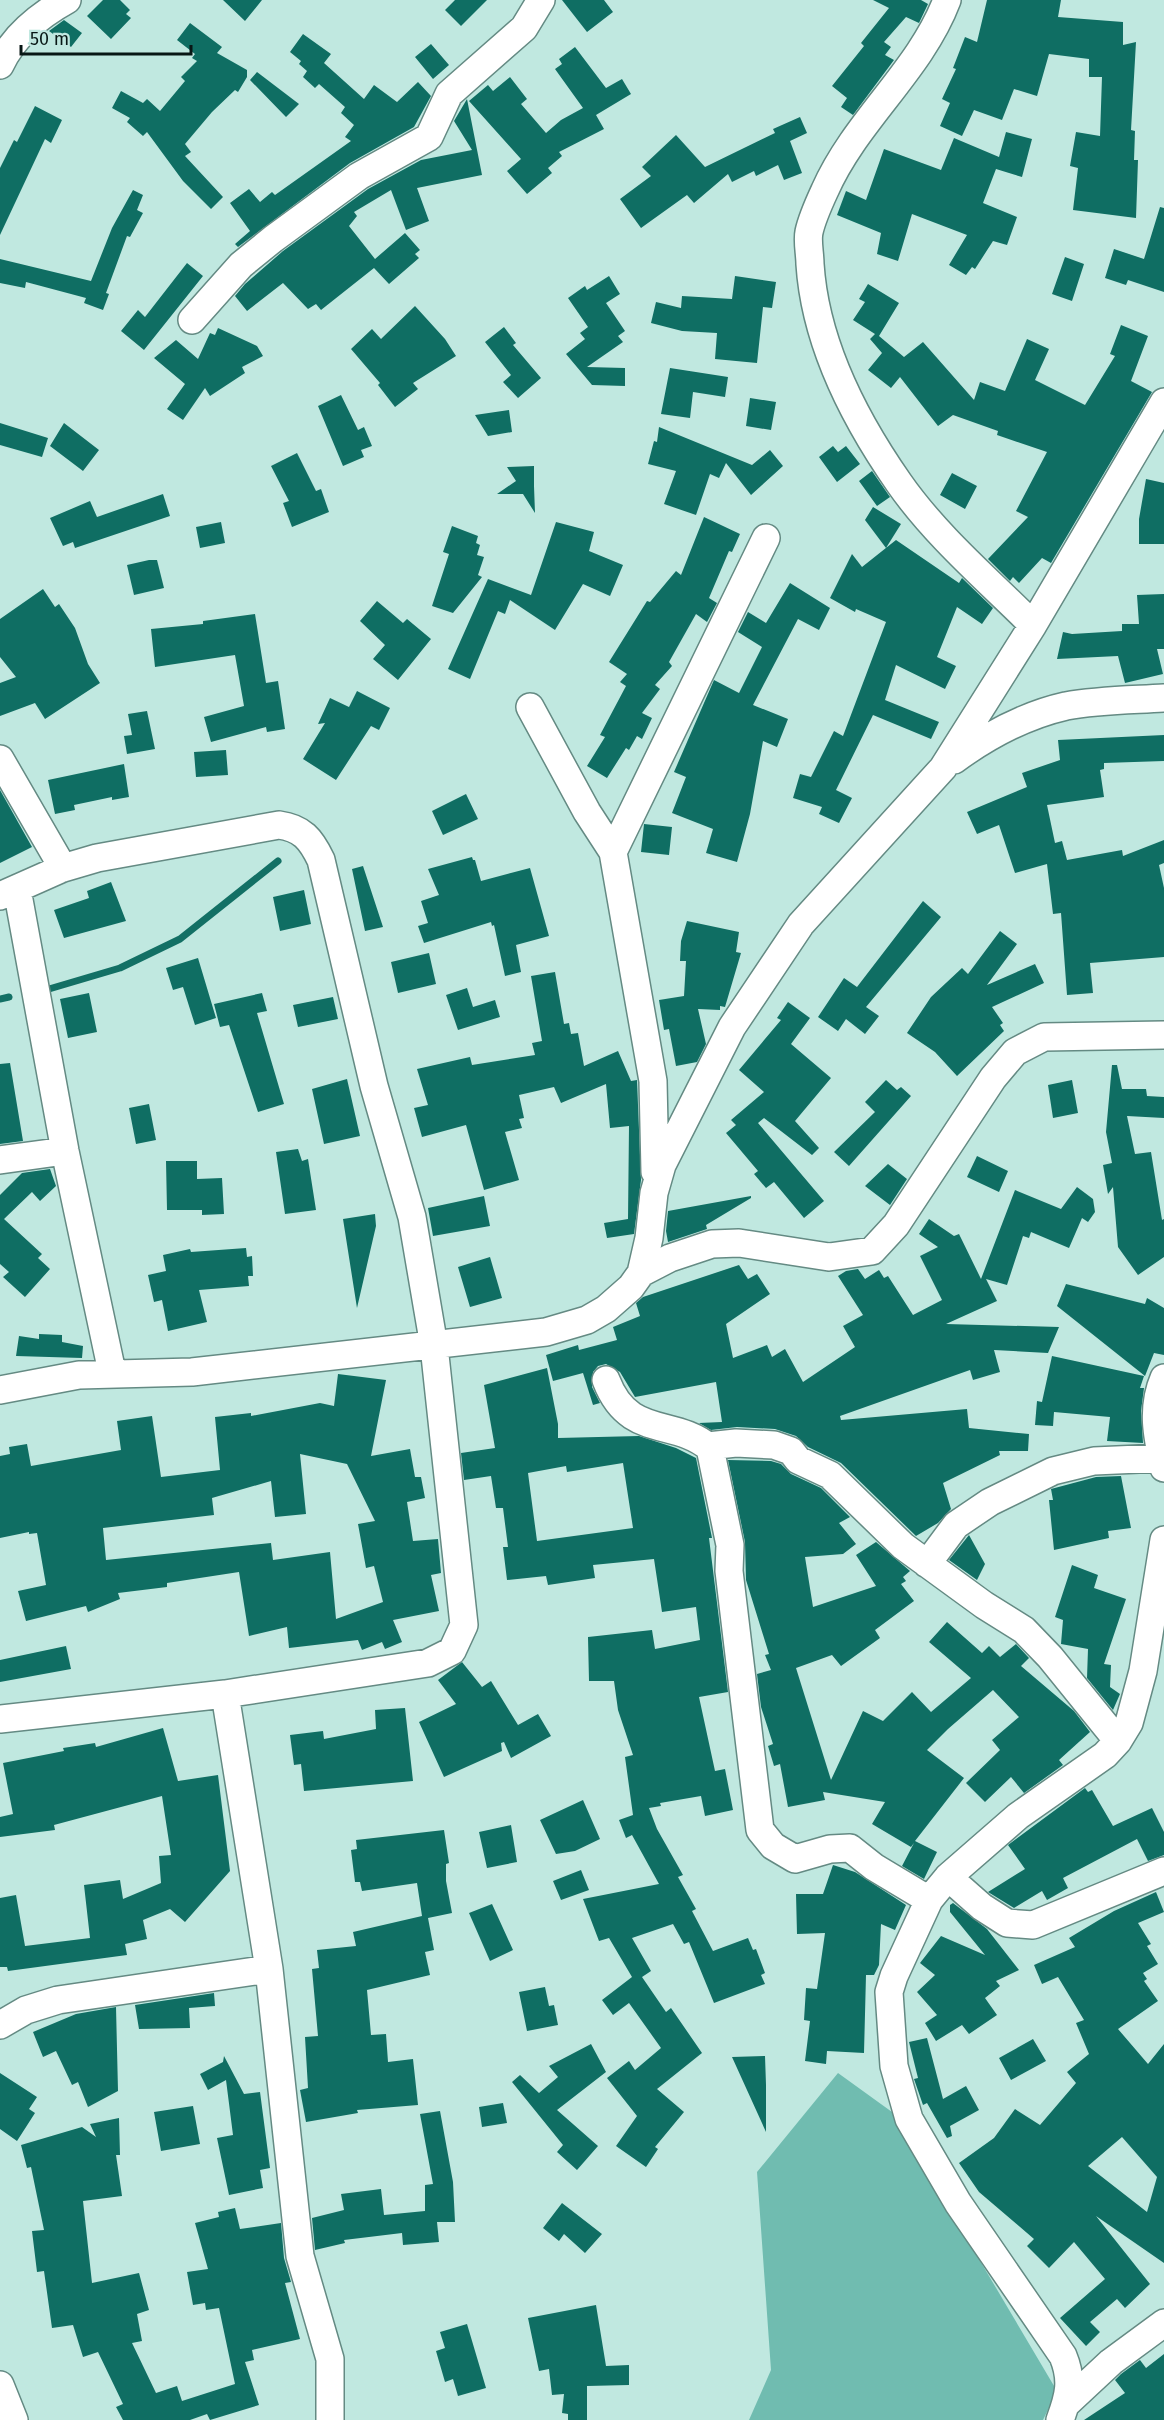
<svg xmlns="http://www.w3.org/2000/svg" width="1164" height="2420" viewBox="0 0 1164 2420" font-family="'Fira Sans',sans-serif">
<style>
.green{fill:#70bcb0}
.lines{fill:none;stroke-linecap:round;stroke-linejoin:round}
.stream{stroke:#137065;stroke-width:7}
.building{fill:#0f6e63;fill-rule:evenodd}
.street-casing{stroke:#648a83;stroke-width:30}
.street{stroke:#fff;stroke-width:27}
</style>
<rect width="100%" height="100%" fill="#c0e8e0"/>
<path class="green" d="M838 2073 892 2112 1057 2391 1043 2420H749L771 2370 757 2172Z"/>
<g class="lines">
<path class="stream" d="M49 989 120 968 180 939 278 861
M0 999 9 997"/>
</g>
<path class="building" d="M103 0H120L130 10 126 14 131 18 111 39 87 16Z
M223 0H262L245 21Z
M455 0H487L461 26 445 10Z
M562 0H604L613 12 587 32Z
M873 0H921L928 4 919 23 906 17 884 42 891 47 885 55 894 60 853 115 841 107 847 98 832 86 864 46 861 43 889 8Z
M987 0H1061L1058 17 1123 22V45L1136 42 1131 130 1135 131 1134 160H1138L1136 218 1073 210 1078 168 1070 166 1076 132 1100 136 1102 77H1089V59L1049 54 1037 96 1014 89 1002 120 974 110 962 136 940 126 950 103 942 99 956 69 953 68 965 37 977 42Z
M64 20 82 33 71 47 49 31Z
M190 23 222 47 217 53 247 70V77L238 92 235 90 212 112 185 144 191 152 185 156 223 197 211 209 183 181 147 132 143 136 127 122 130 118 112 108 121 91 143 103 147 99 160 111 185 81 181 77 197 61 192 58 195 54 177 40Z
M303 34 331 54 324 63 364 99 374 85 397 102 418 82 431 96 414 127 350 163 238 247 235 244 250 231 230 203 249 189 260 202 272 192 275 195 351 141 345 137 354 125 341 113 345 107 319 84 315 88 303 77 307 71 299 64 301 61 290 52Z
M431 44 449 65 433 79 415 57Z
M575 47 606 88 622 79 631 94 596 115 604 129 559 152 562 156 548 168 552 173 527 194 507 171 521 159 469 101 488 85 493 91 510 77 527 99 521 104 546 133 561 120 583 108 555 69 562 64 559 59Z
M257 72 299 104 286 117 250 80Z
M467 99 482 175 417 188 429 221 406 230 391 190 354 212 357 216 349 226 375 259 405 233 420 250 415 254 419 258 389 284 374 268 321 310 316 304 308 309 283 283 247 311 235 296 245 284 283 251 368 189 421 160 472 150 454 121Z
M35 106 62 120 51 143 45 139 0 235V168L14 140 17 142Z
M800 117 807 133 790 141 802 173 784 180 778 165 756 176 754 171 732 182 728 174 694 203 687 195 641 228 620 199 651 176 642 167 676 135 705 167 775 133 773 129Z
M1006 132 1032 139 1022 177 996 169 983 203 1017 217 1007 245 993 241 975 269 972 267 966 275 949 265 967 235 912 214 898 261 877 254 881 233 837 215 846 191 866 200 884 149 941 170 954 138 999 157Z
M133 190 143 195 137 210 143 213 130 237 127 236 106 293 109 294 103 310 84 303 86 298 26 282 25 288 0 283V259L91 281 112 228Z
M1160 207 1164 208V292L1128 280 1126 285 1105 278 1114 249 1144 259Z
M1065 257 1084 264 1072 301 1052 294Z
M187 263 203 276 144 350 121 331 138 310 145 317Z
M609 276 620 294 606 303 625 331 618 336 623 342 587 367 625 368V386L592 385 566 354 585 339 580 333 588 327 568 298 585 286 587 290Z
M735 276 776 282 772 308 763 307 757 363 715 359 717 333 682 331 651 323 656 302 681 308 682 296 732 299Z
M868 284 899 303 879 336 904 357 923 342 974 400 980 382 1005 391 1027 339 1049 349 1035 380 1085 405 1115 356 1110 354 1121 325 1148 336 1131 381 1152 392 1051 563 1042 558 1019 583 1013 577 1010 581 988 559 1028 517 1016 511 1047 452 997 435 998 431 953 415 938 426 900 377 891 388 868 370 882 353 870 339 875 334 853 320 865 302 859 299Z
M415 306 445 339 456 356 413 383 418 389 395 407 378 385 380 383 351 349 372 329 381 339Z
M504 327 516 343 513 345 541 378 518 398 503 382 511 375 485 342Z
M218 328 257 346 263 356 242 367 245 373 210 396 205 388 183 420 167 409 185 384 154 358 176 340 198 359 210 333 215 335Z
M670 368 728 377 725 397 693 392 690 418 661 414Z
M341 395 358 430 364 427 372 446 361 450 364 457 343 466 318 406Z
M750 398 776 402 771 430 746 426Z
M509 410 512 432 488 436 475 415Z
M0 423 48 438 42 457 0 445Z
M64 423 99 450 83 471 50 446Z
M659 427 752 465 770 450 783 466 751 495 726 463 719 478 710 474 696 515 664 504 676 471 648 464 654 441 657 442Z
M833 446 838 452 846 446 860 464 837 482 819 457Z
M297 453 316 491 321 489 329 512 292 527 283 503 289 501 271 466Z
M534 466V486L535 513 523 494H497L516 481 507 467Z
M872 471 890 497 877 506 859 481Z
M952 473 977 486 965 509 940 495Z
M1146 479 1164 483V544H1139V519Z
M163 494 170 516 75 548 73 542 63 546 50 518 90 501 97 517Z
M873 507 901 524 886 548 865 520Z
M704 517 740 534 732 552 729 551 709 598 717 603 707 622 696 614 669 662 672 666 655 685 660 689 642 713 652 718 642 739 637 736 629 750 626 748 607 778 587 766 605 737 600 735 626 686 620 682 627 674 609 662 647 601 650 602 676 571 681 575Z
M221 522 225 543 200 548 196 527Z
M556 522 594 532 589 551 623 565 610 596 583 584 555 630 510 600 505 614 498 611 470 679 448 669 488 579 531 595Z
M452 526 478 536 476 543 480 545 477 555 484 557 478 575 482 577 453 613 432 606 449 554 443 552Z
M896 540 959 583 962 578 993 608 982 624 957 607 937 657 956 666 945 689 896 665 885 700 939 722 931 739 873 715 836 790 852 798 839 823 819 814 822 807 793 798 800 774 811 777 834 731 843 736 886 622 856 609 855 612 830 598 852 554 862 567Z
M149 560H157L164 588 134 595 127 565Z
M790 583 830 608 819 630 798 619 753 705 788 719 777 747 763 741 750 814 737 862 706 853 713 829 672 813 686 777 674 772 714 680 739 693 762 647 738 632 748 612 766 623Z
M43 589 55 607 59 604 75 628 88 664 100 683 45 719 35 703 0 716V683L16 677 0 657V619Z
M1164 594V649H1157L1163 674 1125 683 1118 656 1057 659 1063 632 1072 634 1122 631V624H1139L1137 595Z
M377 601 403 623 407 619 431 639 398 680 373 659 385 645 360 621Z
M255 614 266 683 278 681 285 729 267 732 266 727 211 742 204 717 244 706 235 655 155 667 151 629 203 624V621Z
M357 691 390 708 379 730 371 726 336 780 303 759 325 723 318 724 330 698 349 707Z
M147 711 155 749 127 754 124 736 132 735 128 714Z
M1164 735V761L1104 763V769L1100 770 1104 797 1047 805 1055 843 1062 841 1067 860 1122 850 1123 856 1164 840V863L1159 865 1164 888V957L1090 963 1093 993 1067 995 1061 913 1053 914 1047 864 1015 873 999 825 977 834 967 812 1027 787 1022 773 1060 760 1058 740Z
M226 750 228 775 196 777 194 752Z
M124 764 129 797 112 800V797L74 805 75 810 55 814 48 780Z
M0 790 32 847 0 863Z
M466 794 478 819 443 835 432 811Z
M644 824 672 827 669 855 641 852Z
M472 857 473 860H475L481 881 530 868 549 936 516 945 521 972 505 976 494 925 492 926 491 922 424 943 418 926 428 923 421 901 439 895 428 869Z
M363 866 383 927 365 931 352 869Z
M111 882 126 921 64 938 54 910 89 898 87 891Z
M304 890 311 924 280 931 273 897Z
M923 901 941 917 866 1007 879 1016 865 1034 846 1019 838 1031 818 1017 844 978 857 987Z
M687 921 739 932 736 952 741 953 725 1007 720 1006V1010L698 1009 706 1044 697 1062 676 1066 669 1029 664 1030 659 1000 684 996 686 961H680L681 941Z
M1000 931 1017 944 987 985 1035 964 1044 983 992 1007 1003 1023 1000 1025 1004 1031 957 1076 935 1052 907 1033 931 997 962 968 968 974Z
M429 953 436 984 398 993 391 962Z
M198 958 216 1018 195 1025 183 987 173 990 166 968Z
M555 972 564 1024 569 1023 571 1034 578 1033 584 1066 618 1051 631 1081 637 1080 641 1180 634 1234 607 1238 604 1223 628 1219 629 1126 610 1128 606 1084 561 1103 554 1087 519 1095 524 1118 519 1119 522 1128 505 1132 519 1180 484 1190 466 1125 422 1137 414 1108 428 1105 417 1069 470 1057 472 1065 535 1055 532 1043 542 1041 531 976Z
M467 988 473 1007 495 1000 500 1017 458 1030 446 995Z
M89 993 97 1032 68 1038 60 999Z
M262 993 267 1011 257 1013 284 1104 258 1112 229 1025 220 1027 214 1004Z
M333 997 338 1019 298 1027 293 1005Z
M788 1002 810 1018 791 1044 831 1078 795 1121 819 1148 812 1155 764 1118 758 1123 824 1201 804 1218 774 1182 766 1188 754 1174 758 1171 726 1133 736 1125 731 1120 764 1092 739 1070 781 1020 777 1018Z
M10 1063 23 1141 0 1144V1064Z
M1112 1065H1117L1122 1089H1146L1147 1096 1164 1097V1118L1127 1116 1135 1154 1151 1152 1162 1220 1164 1219V1257L1138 1275 1118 1247 1113 1187 1108 1194 1103 1165 1112 1163 1106 1132Z
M347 1079 360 1136 324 1144 312 1089Z
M886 1080 897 1090 901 1087 911 1096 849 1166 834 1152 875 1112 865 1102Z
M1072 1080 1078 1113 1053 1118 1048 1085Z
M149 1104 156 1140 136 1144 129 1108Z
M298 1149 302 1161 308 1159 316 1210 285 1214 276 1152Z
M977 1156 1008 1171 999 1192 967 1177Z
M166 1161H197V1179L222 1178 224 1214 202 1215V1210H167Z
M888 1164 907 1179 890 1205 865 1186Z
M50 1169 56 1186 40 1201 32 1192 4 1219 42 1254 38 1258 50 1269 25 1297 3 1277 9 1272 0 1264V1195L22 1173Z
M1077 1187 1093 1199 1095 1212 1088 1222 1082 1218 1069 1248 1031 1232 1029 1238 1023 1236 1007 1285 986 1279 997 1301 946 1324 1059 1327 1048 1353 994 1350 1000 1372 973 1380 970 1370 840 1416 841 1420 967 1409 969 1428 1029 1434 1028 1451H999L1000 1455 943 1483 951 1509 938 1523 916 1536 841 1463 808 1447 796 1436 775 1429 737 1427 711 1430 699 1423 722 1422 716 1382 635 1397 620 1372 606 1364 598 1366 593 1372 592 1387 600 1403 593 1405 583 1373 553 1381 546 1355 578 1345 579 1350 617 1340 613 1327 640 1316 636 1303 643 1297 739 1265 748 1279 757 1274 770 1294 726 1324 733 1358 767 1345 772 1357 785 1349 803 1382 855 1347 843 1326 863 1315 838 1276 846 1271 858 1269 865 1279 879 1270 884 1278 888 1276 913 1315 942 1300 920 1256 938 1247 919 1234 929 1219 954 1236 959 1234 981 1279 1015 1190 1061 1209Z
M484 1196 490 1226 433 1236 428 1208Z
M751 1196V1198L706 1225 707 1229 668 1242 666 1231 668 1211Z
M375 1214 376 1226 357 1308 343 1219Z
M246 1248 247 1257 252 1256 253 1276H248L249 1286 199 1290 207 1322 168 1331 162 1300 154 1302 148 1275 166 1271 163 1255 190 1249 191 1252Z
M490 1257 502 1298 470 1307 458 1267Z
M1066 1284 1145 1304 1147 1298 1164 1308V1355L1154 1353 1145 1376 1057 1306Z
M39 1334 62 1335V1342L83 1346 82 1358 16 1356 19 1336 39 1339Z
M1052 1356 1144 1376 1140 1388H1144L1141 1411 1143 1443 1107 1441 1110 1417 1054 1412 1053 1426 1035 1425 1037 1401 1042 1402Z
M547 1368 558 1424V1438L639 1436 676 1448 696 1458 712 1538H709L728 1692 699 1697 715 1771 725 1769 733 1810 705 1816 701 1796 660 1803 661 1806 649 1808 657 1829 683 1875 678 1877 696 1909 692 1911 713 1951 748 1938 753 1950 756 1949 765 1973 761 1975 765 1984 714 2003 689 1942 684 1944 673 1924 632 1938 651 1971 642 1977 666 2012 671 2008 702 2053 657 2089 684 2112 655 2147 658 2149 646 2167 616 2146 637 2116 607 2078 629 2061 635 2070 661 2048 629 2003 613 2015 602 2000 632 1977 609 1938 599 1941 583 1899 659 1884 632 1835 626 1838 619 1820 633 1815 625 1757 633 1755 618 1710 614 1681H589L588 1637 652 1630 655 1649 700 1640 696 1607 662 1612 654 1559 593 1565 595 1578 548 1585 546 1576 507 1580 503 1547H508L503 1508H496L491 1476 464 1480 461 1453 495 1448 484 1385ZM623 1463 633 1528 537 1541 528 1473 566 1466 567 1472Z
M338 1374 386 1380 371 1456 410 1449 415 1477H421L425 1498 407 1502 413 1541 438 1539 441 1573 431 1575 439 1611 393 1620 402 1642 385 1649 382 1642 362 1650 358 1640 289 1648 287 1627 249 1636 239 1572 167 1583V1587L118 1593 120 1599 88 1612 86 1606 26 1621 18 1591 46 1585 37 1533 29 1534V1532L0 1538V1456L10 1454 9 1447 27 1444 31 1466 121 1450 117 1421 152 1416 161 1477 220 1470 215 1417 251 1413V1416L320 1403 334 1406ZM300 1454 347 1464 375 1521 358 1524 366 1568 374 1566 383 1602 336 1619 330 1552 273 1560 271 1543 106 1560 103 1528 214 1515 212 1498 271 1481 275 1517 306 1514Z
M728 1460 771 1461 781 1464 791 1474 821 1488 850 1517 839 1523 856 1544 843 1554 805 1557 813 1607 876 1586 856 1555 876 1542 910 1571 903 1577 906 1581 901 1584 914 1601 875 1630 880 1638 841 1666 832 1655 796 1668 831 1780 863 1711 883 1721 912 1692 931 1712 971 1678 929 1642 947 1622 982 1653 989 1646 1000 1657 1016 1644 1029 1658 1021 1666 1074 1711 1090 1732 1059 1760 1063 1765 1024 1793 1011 1777 985 1802 966 1783 1000 1750 992 1740 1019 1717 993 1690 948 1729 927 1750 964 1778 915 1841 937 1852 924 1879 902 1866 914 1843 911 1847 872 1824 885 1802 823 1792 825 1800 788 1807 780 1764 774 1766 768 1746 773 1744 761 1707 757 1674 771 1670 765 1655 769 1654 746 1580 745 1542Z
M1121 1476 1131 1528 1108 1531 1109 1538 1054 1550 1049 1500H1053L1051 1489 1096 1477Z
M969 1535 985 1564 977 1580 949 1560Z
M1072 1565 1098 1575 1094 1588 1126 1599 1104 1664 1111 1665 1110 1687 1120 1694 1113 1710 1087 1678 1088 1649 1061 1644 1063 1620 1055 1617Z
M66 1646 71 1669 0 1682V1660Z
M462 1662 482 1687 491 1681 518 1725 538 1714 551 1736 511 1758 504 1742 501 1743 502 1751 444 1777 419 1722 456 1704 438 1680Z
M405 1708 413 1781 304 1791 301 1764 294 1765 290 1735 323 1731 324 1739 376 1729 375 1710Z
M163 1728 178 1781 218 1775 230 1871 185 1922 170 1909 143 1920 147 1939 125 1944 127 1955 8 1971 7 1967H0V1898L16 1895 25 1946 90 1938 84 1885 120 1880 123 1899 161 1883 159 1856 171 1855 162 1796 54 1825 55 1830 0 1837V1817L13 1814 3 1763 64 1751 63 1748 95 1743 96 1747Z
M1085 1788 1088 1792 1092 1790 1113 1826 1152 1808 1164 1832V1855L1148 1861 1137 1839 1063 1878 1068 1888 1047 1900 1042 1891 1014 1908 988 1892 1025 1869 1008 1845Z
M583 1800 600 1839 575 1851 556 1854 540 1820Z
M511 1825 517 1862 487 1868 479 1832Z
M444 1830 449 1863 446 1864V1881L452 1913 428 1918 434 1950 425 1952 430 1975 367 1990 371 2035 386 2034 388 2062 413 2059 418 2105 357 2110 358 2113 306 2122 300 2090 308 2088 305 2037 318 2036 312 1969 319 1968 317 1950 356 1946 353 1932 422 1916 417 1883 362 1891 360 1882H355L351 1850 357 1849 356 1840Z
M833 1865 855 1872 906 1905 895 1930 881 1924 879 1965 874 1975H866L864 2053 827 2051 826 2064 805 2061 810 2021 804 2020 806 1988 817 1989 825 1933 797 1934 796 1894H823Z
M581 1870 589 1890 561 1900 553 1881Z
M1156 1892 1164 1912 1138 1923 1151 1944 1147 1946 1158 1964 1143 1973 1147 1979 1144 1981 1158 2001 1118 2029 1148 2064 1164 2044V2263L1096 2216 1150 2284 1125 2308 1117 2299 1090 2322 1100 2332 1086 2346 1060 2318 1105 2279 1074 2242 1049 2268 1027 2246 1034 2239 979 2192 959 2163 994 2138 1015 2109 1040 2125 1076 2083 1067 2072 1089 2054 1076 2023 1084 2020 1058 1977 1042 1984 1034 1965 1075 1947 1069 1938 1114 1911ZM1122 2137 1157 2177 1147 2212 1088 2166Z
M953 1903 987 1929 1019 1970 996 1981 1000 1986 985 1998 997 2015 969 2034 962 2025 936 2041 925 2023 937 2015 917 1992 935 1975 920 1963 941 1936 985 1955 950 1912V1905Z
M492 1904 513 1950 490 1961 469 1913Z
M545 1987 549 2006 554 2005 558 2025 527 2031 519 1992Z
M214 1993 215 2006 189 2008 190 2028 139 2029 135 2005Z
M116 2007 118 2091 88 2107 78 2082 72 2085 56 2051 43 2057 33 2032 76 2014Z
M927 2038 943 2099 966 2086 979 2110 950 2126 952 2136 947 2138 927 2103 923 2105 914 2079 918 2078 909 2042Z
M1033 2039 1046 2061 1011 2080 999 2058Z
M591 2044 606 2072 557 2110 598 2146 577 2170 557 2152 563 2145 512 2082 520 2075 539 2093 558 2077 549 2066Z
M224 2056 244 2094 260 2092 270 2168 260 2170 263 2188 229 2195 217 2138 233 2135 226 2080 208 2090 200 2074 223 2062Z
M765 2056 766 2085V2132L732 2057Z
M0 2073 37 2097 29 2109 35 2113 17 2141 0 2129Z
M503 2103 507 2123 482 2127 479 2107Z
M193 2106 200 2144 161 2151 154 2112Z
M440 2111 453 2182 455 2222H437L439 2242 403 2245 402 2233 344 2240 345 2243 315 2250 312 2218 344 2210 341 2194 381 2189 384 2215 425 2211V2185L433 2184 420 2114Z
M119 2118 120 2155H116L122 2196 83 2201 92 2283 139 2273 149 2310 137 2314 142 2341 132 2343 156 2393 177 2386 182 2401 235 2384 219 2308 206 2310 205 2303 193 2305 187 2272 208 2269 195 2223 219 2217 218 2212 235 2208 240 2229 281 2223 284 2258 291 2282 285 2283 300 2339 252 2350 254 2360 245 2362 259 2405 210 2420 207 2414 190 2420H123L116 2407 123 2404 98 2352 83 2357 73 2325 52 2328 44 2271 37 2272 32 2231 44 2230 31 2167 27 2168 21 2145 82 2127 96 2137 90 2124Z
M562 2203 602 2234 585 2253 564 2234 559 2241 543 2228Z
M596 2305 606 2366 629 2365V2385L587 2386V2420H568V2414L562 2413 564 2394 552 2395 549 2369 539 2371 528 2318Z
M467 2324 486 2388 458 2396 453 2379 445 2382 436 2351 445 2348 440 2332Z
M1164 2354V2420H1084L1125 2393 1115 2380 1121 2374 1140 2360 1146 2368Z"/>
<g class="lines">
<g class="street-casing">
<path id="street" d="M947 0C920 71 856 120 825 190 819 203 812 218 809 232 807 241 810 254 810 264 815 342 855 420 899 483 936 536 988 580 1033 625
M0 65C13 37 40 15 67 0
M192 320 241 265 273 239 359 176 429 137 449 94 524 28 541 0
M530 707 587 812 613 852 653 1081 655 1172
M0 759 63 868
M954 760C987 736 1026 715 1066 706 1098 700 1132 700 1164 698
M613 852 766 538
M17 889 65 1151 112 1372
M0 896 63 868 97 858 279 825C302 828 311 839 321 860L374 1086 412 1217 434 1346 464 1625 452 1651 428 1663 225 1694 0 1719
M0 1160 65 1151
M641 1273 670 1258 712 1244 739 1243 829 1257 872 1251 896 1225 993 1078 1015 1052 1044 1037 1164 1035
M1164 1378C1151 1408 1157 1436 1164 1468
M606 1380C629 1440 673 1417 710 1448L730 1545 729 1571 760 1830 773 1846 795 1859 830 1849 850 1848 874 1867 929 1900
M0 1390 79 1375 192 1372 546 1332 587 1320 606 1309 631 1287 641 1273 649 1238 654 1193 662 1165 732 1027 801 924 943 768 1033 625 1164 402
M708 1446 736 1443 774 1445 791 1451 798 1460 830 1475 903 1546 984 1605 1024 1630 1050 1657 1118 1741
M927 1564 956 1525 990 1502 1053 1471 1094 1461 1162 1458
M225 1694 269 1969 300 2256 330 2359V2420
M948 1877 982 1907 1007 1923 1033 1925 1164 1871
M0 2025 26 2010 58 2000 269 1969
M0 2385 14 2420
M1067 2403 1111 2362 1164 2323
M1060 2420C1069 2396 1073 2380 1063 2356L958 2203 909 2119 894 2066 889 1992 894 1976 929 1900 948 1877 1018 1816 1105 1755 1118 1741 1129 1723 1143 1671 1164 1540"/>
</g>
<use href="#street" class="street"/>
</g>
<path d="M21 45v9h170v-9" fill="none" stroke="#081715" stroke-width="3"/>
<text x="30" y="45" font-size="18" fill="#081715" stroke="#c0e8e0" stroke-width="4.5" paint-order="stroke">50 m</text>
</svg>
